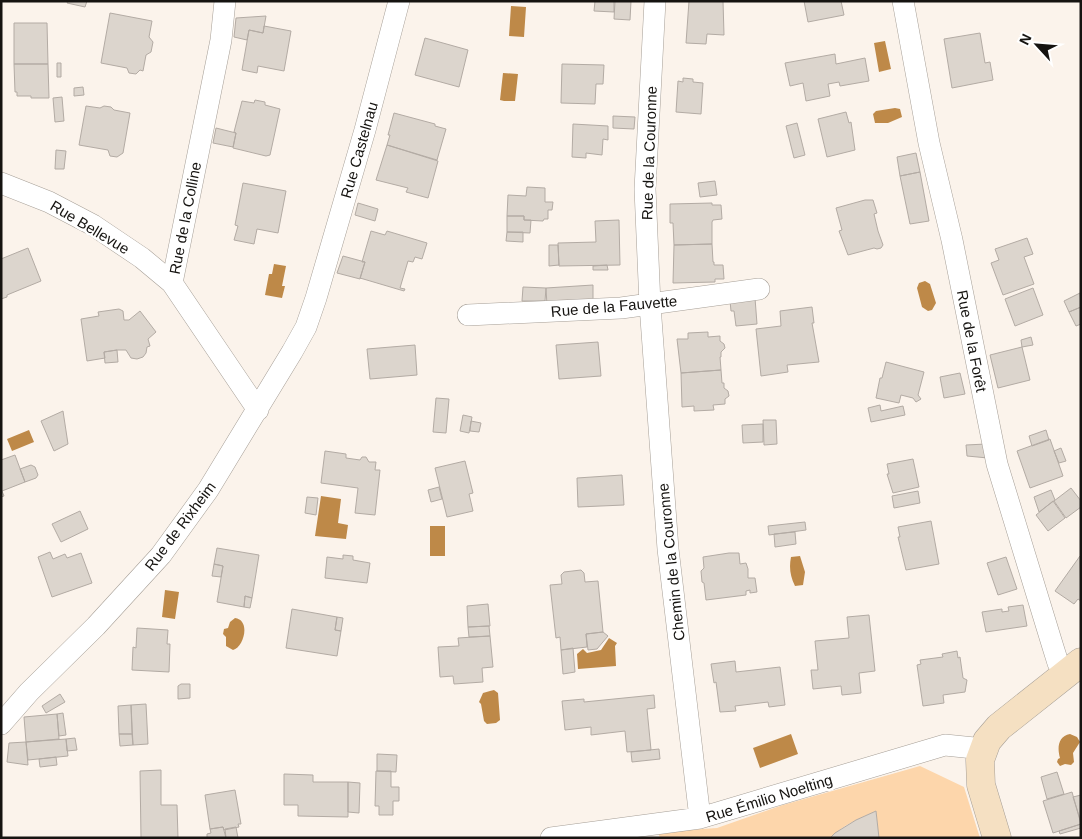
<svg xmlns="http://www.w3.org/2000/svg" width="1082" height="839" viewBox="0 0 1082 839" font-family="Arial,sans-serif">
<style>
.green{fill:#fdd6ab}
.water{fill:#be8948}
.building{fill:#dcd5cd;stroke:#b3aba4}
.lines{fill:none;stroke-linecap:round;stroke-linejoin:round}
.minor-casing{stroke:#a69f97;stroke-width:22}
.secondary-casing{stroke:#a69f97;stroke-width:29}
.minor{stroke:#fff;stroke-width:21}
.secondary{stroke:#f5e0c2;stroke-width:28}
.labels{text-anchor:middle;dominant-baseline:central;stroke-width:5;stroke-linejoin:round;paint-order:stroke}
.street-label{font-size:15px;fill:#151310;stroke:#fff}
</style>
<rect width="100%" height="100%" fill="#fbf3eb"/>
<path class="green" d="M920 766 964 787 980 838H879L876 811C860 818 843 825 830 838H660L658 832 717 828 783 805Z"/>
<path class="water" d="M511 6 526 7 524 37 509 36Z
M885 41 891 69 879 72 874 43Z
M503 73 518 74 515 101H504L500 100Z
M895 108 900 109 902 117 888 123H875L873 114 876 111Z
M274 264 286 266 282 286H285L282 298 265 295 269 274H272Z
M925 281 930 284 936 303 932 310 928 311 922 307 917 288 919 283Z
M29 430 34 442 12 451 7 439Z
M321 496 341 499 338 523 348 525 346 539 315 536Z
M430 526H445V556H430Z
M800 556 805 572 803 585 795 586C790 576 789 567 791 557Z
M165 590 179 592 175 619 162 617Z
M235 618C251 620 244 647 233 650L226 646V637L223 634 224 629 228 628 230 622Z
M609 638 617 643 615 646 616 666 578 669 577 654 583 649 587 653 601 650Z
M490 691 494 690 498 693 500 720 496 723 487 724 484 721 481 704 479 702 483 693Z
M791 734 798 754 760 768 753 748Z
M1070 734 1077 737 1080 742 1073 753 1074 762 1071 765 1065 764 1060 766 1057 762 1058 759 1060 758C1057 748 1058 736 1070 734Z"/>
<path class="building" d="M68 1H87L85 7 67 3Z
M595 1H614V12L594 11Z
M615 1H631L630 20 614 19Z
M689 1H723L724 35 707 34 706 44 686 43Z
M804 1H841L844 15 808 22Z
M110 13 152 21 149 37 153 42 151 52 146 55 143 71 140 70 136 74 129 73 127 68 101 63Z
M266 16 263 33 249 30 247 40 234 37 236 18Z
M14 23H47L48 64H14Z
M264 26 291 31 284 71 258 66 257 73 242 70 249 30 263 33Z
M980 33 985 63 990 62 993 80 952 88 944 39Z
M425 38 468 50 459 87 415 75Z
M835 54 836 64 865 58 869 81 840 86 839 82 828 84 830 96 806 101 803 83 790 86 785 63Z
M57 63H61V77H57Z
M14 64H48L49 98H31V96H17V92H15Z
M562 64 604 65 603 84H596L595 104 561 103Z
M683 78 693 79V82L703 83 701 114 676 112 678 81 683 82Z
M83 87 84 95 74 96V88Z
M62 97 64 121 55 122 53 98Z
M255 100 265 102V105L280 109 272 146 270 155 266 156 233 148 236 133 234 132 242 101 254 103Z
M86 106 100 108 104 106 111 107 114 110 130 113 123 153 117 157 110 156 108 150 79 145Z
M846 112 849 123 851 122 855 150 827 157 818 119Z
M394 113 435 124V126L446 129 437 160 387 145 390 135H388Z
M613 116 635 117 634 129 613 128Z
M797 123 805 155 794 158 786 126Z
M573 124 608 126V140L603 139 602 155 586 153V158L572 157Z
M216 128 236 133 233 147 213 143Z
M387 145 438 161 428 198 406 192 408 188 376 180Z
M56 150 66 151 64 169H55Z
M916 153 920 172 900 176 897 157Z
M920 172 929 221 910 224 900 176Z
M715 181 717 195 700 197 698 183Z
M243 183 286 191 278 233 257 229 254 244 234 240 238 226 235 225Z
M527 187 545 188V202H553L552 210H548V219H544L543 221 524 220V216H507L508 195 526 196Z
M865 200H873L877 213 874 214 878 231 883 245 881 248 877 249 874 248 848 255 839 231 842 230 836 208Z
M358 203 378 209 375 221 355 215Z
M712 203V205H721L722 219 713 220 712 222V244L674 245 673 223H670V204Z
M507 216H524V220H531L530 233 507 232Z
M619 220 620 265 559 266 558 243 596 242 595 221Z
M371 231 385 235 387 231 427 243 422 259 415 257 413 262 408 261 400 288 405 289 404 291 360 278 365 262H362Z
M507 232H523V242L506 241Z
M1027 238 1033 254 1024 257 1034 284 1003 295 991 263 999 260 995 249Z
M712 244 713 262H714V265H723L724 279H715V282L673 283 674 245Z
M549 245H558L559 265 549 266Z
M28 248 41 281 7 295V297L1 299V259Z
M343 256 365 262 360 279 337 273Z
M607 265 608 270H593V266Z
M593 285V304L547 306 546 288Z
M523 287 546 288 545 301H522Z
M1033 288 1043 315 1015 326 1005 299Z
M1080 293 1081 307 1069 312 1064 301Z
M755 298 757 324 736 326 734 311H731L730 301Z
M812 307 814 323H812L819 362 787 365 788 372 761 376 756 329 781 326 780 311Z
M1081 307V324L1076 326 1069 312Z
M119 309 123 311 124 320H129L140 311 156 332 148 339 150 346 147 347 146 353 143 357 137 359 131 358 126 350H117L104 352 105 358 87 361 81 319 99 316 98 312Z
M708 332V337L720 336V341L724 344 725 348 721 352V357H720L721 370 681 373 677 339H688V333Z
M1031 337 1033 345 1022 347 1021 340Z
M598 342 601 376 559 379 556 345Z
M415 345 417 375 370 379 367 349Z
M1022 347 1030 380 998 388 990 355Z
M117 350 118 362 105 363 104 352Z
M886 362 924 372 918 395 921 399 916 402 913 398 901 395 899 403 876 398 880 378H882Z
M721 370 722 383H724V388L728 391 729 396 725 399V404L713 405 714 410 694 411V406L682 407 681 373Z
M960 373 965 394 944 398 940 377Z
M436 398 449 399 446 433 433 432Z
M880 405 881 411 903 406 905 415 871 422 868 408Z
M63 411 68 444 54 451 41 421Z
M463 415 472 417 469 433 460 431Z
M763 420H776L777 444 764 445Z
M471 421 481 423 479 432 470 431Z
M763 424V442L743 443 742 425Z
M1046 430 1049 440 1032 446 1029 436Z
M1050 439 1063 476 1030 488 1017 451Z
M986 444 988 458 967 456 966 445Z
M1061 448 1066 461 1059 463 1054 451Z
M325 451 346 454V458L360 460 362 457H366L369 462H376L375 470H380L375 515 355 513 358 488 321 483Z
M15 455 25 482 2 491 4 496 1 497V460Z
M913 459 919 487 893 493 887 474H889L887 464Z
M465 461 473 493 469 494 473 511 447 517 435 468Z
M31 465 35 467 38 475 36 478 25 482 20 469Z
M622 475 624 505 578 507 577 478Z
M439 487 442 499 431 502 428 490Z
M1071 488 1081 501V507L1066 518 1054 501Z
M1051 490 1055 500 1039 512 1034 497Z
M918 491 920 503 894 508 892 496Z
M307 497 318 498 316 515 305 513Z
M1053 501 1065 518 1048 531 1036 515Z
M80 511 88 529 61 542 52 524Z
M931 521 939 564 906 570 898 537H900L898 527Z
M805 522 806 530 769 535 768 526Z
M795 532 796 544 775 547 774 534Z
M217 548 259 555 252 598 245 596 244 607 217 602 223 566 214 564Z
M50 552 53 559 65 554 67 558 81 553 92 583 52 597 38 557Z
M729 553H739L740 564 746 563 748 569V578H755L757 592 750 593V590L746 591V595L706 600 704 583 702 582 701 571 704 568 703 557Z
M343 555 353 556V560L370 563 367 583 325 578 327 557 343 559Z
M1080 556 1081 601 1078 599 1074 604 1055 591Z
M1006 557 1017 589 998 595 987 563Z
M214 564 223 566 221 577 212 576Z
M581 570 584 573 585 582 598 581 603 632 586 634 587 647 561 650 560 637 556 638 550 585 562 584 561 575 564 572Z
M245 596 252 598 250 608 244 607Z
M488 604 490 626 468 627 467 606Z
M1023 605 1027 626 986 632 982 612 1002 609V612L1009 611 1008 607Z
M292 609 337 617 335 630 341 631 337 656 286 648Z
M869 615 875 671 859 673 861 693 842 695 841 686 813 689 811 670H818L815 641 849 638 847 617Z
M337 617 343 618 341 631 335 630Z
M489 626 490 636 469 637 468 627Z
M137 628 168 630 167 644H170L169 672 132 670 133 647 136 648Z
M603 632 608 636 597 649 588 650 586 634Z
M490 636 493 667 482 668 483 682 454 684 453 676 440 677 438 647 459 646 458 638Z
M573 648 575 672 563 674 561 650Z
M957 651 958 658 960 657 963 678 967 680 965 692 943 695 944 703 923 706 917 665 921 664 920 660 943 657 942 654Z
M735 661 736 672 780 667 785 705 769 707 768 702 735 706 736 711 720 712 716 682 714 683 711 664Z
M181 684H190V698L178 699V686Z
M60 694 65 702 46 713 42 706Z
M654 695 655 708 647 709 651 750 627 752 625 731 591 735V727L565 730 562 701 584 699V702Z
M146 704 148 744 133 745 131 705Z
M131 705 132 734H119L118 706Z
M63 713 66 735 59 736 57 714Z
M57 714 59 739 26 742 24 717Z
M119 734H132L133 745 120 746Z
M75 738 77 750 67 751 66 739Z
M66 739 68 756 28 760 26 742Z
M26 742 28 765 7 762 9 743Z
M659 749 660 759 632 762 631 752Z
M377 754 397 755 396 772 377 771Z
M56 757 57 765 40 767 39 759Z
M161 770V805H177L178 838H141L140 771Z
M376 771H391V787H399V801H393V815H379V806H375Z
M1057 772 1064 794 1047 799 1041 777Z
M284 774 313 775V782H348V817L298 816V805H284Z
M348 782 360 783 359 813 348 812Z
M235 790 241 824H238L239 827 224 830 223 827 210 829 205 795Z
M1072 792 1081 824 1053 833 1043 801Z
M1081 795V822L1073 797Z
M876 811 879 838H830L835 833 856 820Z
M1081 824V828L1060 834 1059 831Z
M223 827 226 838H207V834L211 833 210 829Z
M236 827 238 838H226L225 829Z"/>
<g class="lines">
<g class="minor-casing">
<path id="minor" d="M655 1 645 189 650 305 668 549 700 818
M903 1 929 143 952 240 997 464 1053 647 1058 663 1066 673
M1 183 49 202 93 225 142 258 172 283 258 410
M172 283 221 40 225 1
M468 315 621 308 759 289
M1 724 29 692 96 626 161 555 208 490 292 352 306 327 316 298 365 130 399 1
M551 838 700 818 945 745 984 749"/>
</g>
<g class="secondary-casing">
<path id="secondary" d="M997 838 981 785 980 760 987 741 999 727 1081 662"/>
</g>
<use href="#minor" class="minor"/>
<use href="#secondary" class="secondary"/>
</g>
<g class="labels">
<g class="street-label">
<text transform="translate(359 150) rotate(-74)">Rue Castelnau</text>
<text transform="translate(649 153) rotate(-88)">Rue de la Couronne</text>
<text transform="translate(185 218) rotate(-79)">Rue de la Colline</text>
<text transform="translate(90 227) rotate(31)">Rue Bellevue</text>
<text transform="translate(614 306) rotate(-5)">Rue de la Fauvette</text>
<text transform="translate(972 341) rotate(79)">Rue de la Forêt</text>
<text transform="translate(180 526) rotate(-53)">Rue de Rixheim</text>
<text transform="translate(671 562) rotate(-96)">Chemin de la Couronne</text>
<text transform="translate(769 798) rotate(-17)">Rue Émilio Noelting</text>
</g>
</g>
<rect width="1082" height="839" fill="none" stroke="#151310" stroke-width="5"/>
<g transform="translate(1037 45) rotate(296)" stroke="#ffffff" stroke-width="4" paint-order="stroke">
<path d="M0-4L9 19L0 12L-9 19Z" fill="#151310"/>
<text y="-8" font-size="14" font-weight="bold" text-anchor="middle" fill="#151310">N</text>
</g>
</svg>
